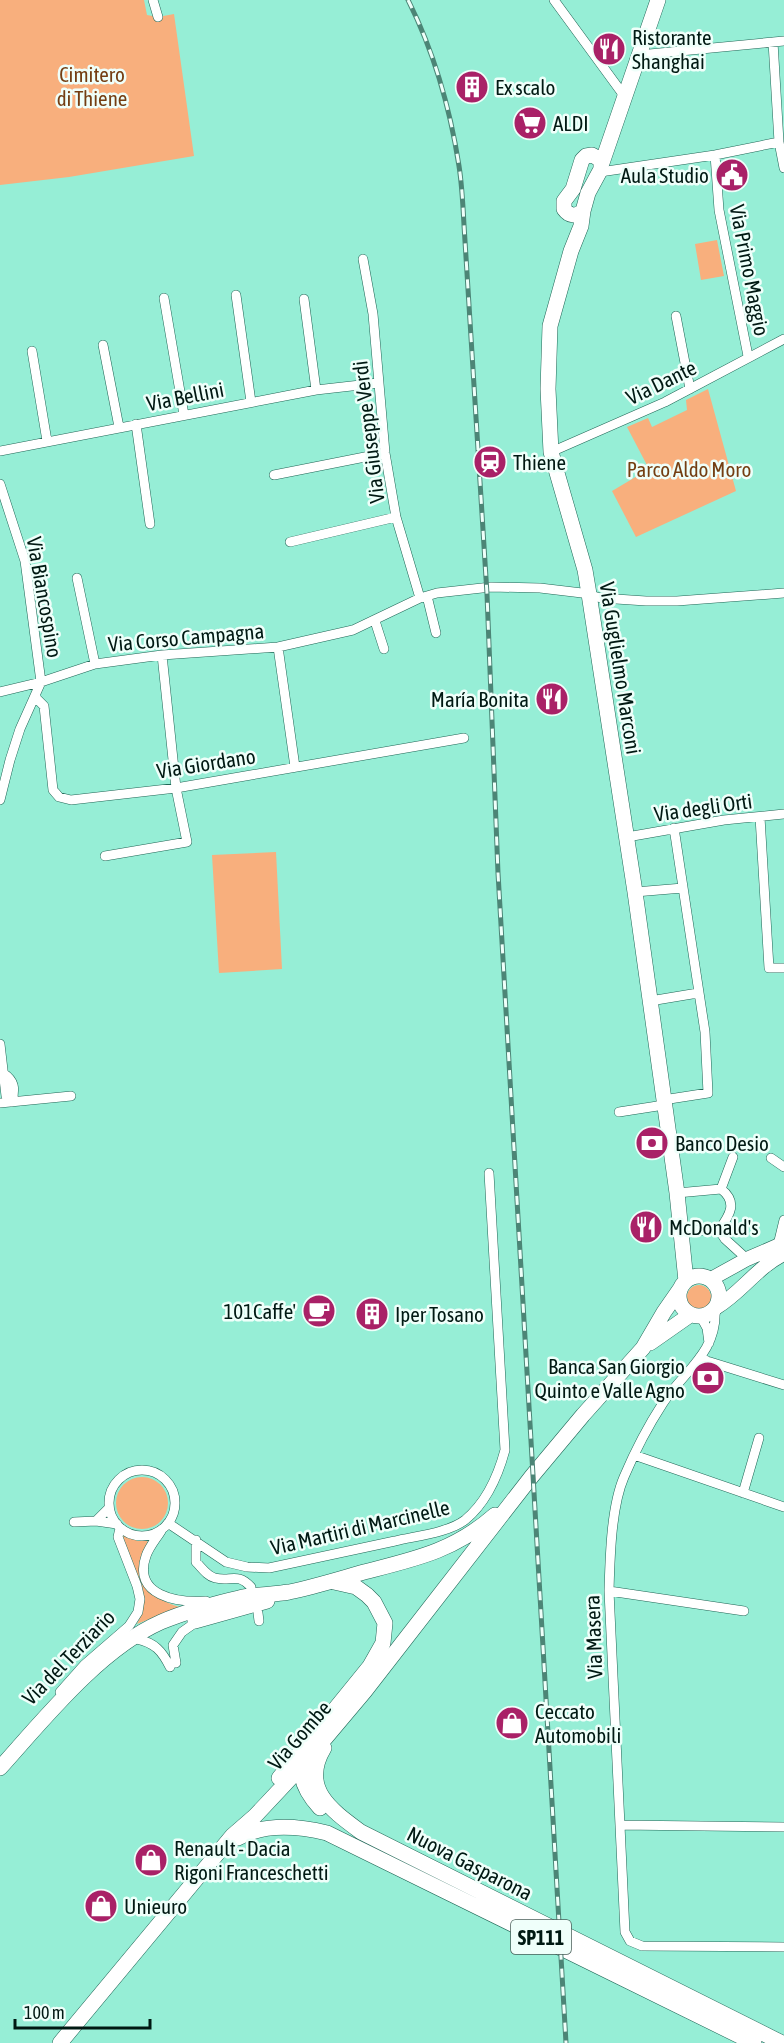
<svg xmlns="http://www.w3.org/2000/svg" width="784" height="2043" viewBox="0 0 784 2043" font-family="'Asap Condensed',sans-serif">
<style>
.green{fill:#f8af7d}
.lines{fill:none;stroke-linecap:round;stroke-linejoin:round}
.street-casing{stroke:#206656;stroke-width:10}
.secondary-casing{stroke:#206656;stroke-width:15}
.primary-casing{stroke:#206656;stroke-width:16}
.street{stroke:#fff;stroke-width:9}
.secondary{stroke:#fff;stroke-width:14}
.primary{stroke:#fff;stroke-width:15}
.rail-casing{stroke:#4c8576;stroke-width:5}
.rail{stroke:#effffa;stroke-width:3;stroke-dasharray:9;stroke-linecap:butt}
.labels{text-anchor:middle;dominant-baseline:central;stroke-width:5;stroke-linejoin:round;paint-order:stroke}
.shield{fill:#effffa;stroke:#485e58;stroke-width:1.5}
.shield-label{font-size:20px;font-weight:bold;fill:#001913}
.poi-label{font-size:21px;fill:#001913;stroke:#effffa;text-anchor:start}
.park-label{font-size:21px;fill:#743e12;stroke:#effffa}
.street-label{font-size:21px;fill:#001913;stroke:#effffa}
</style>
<rect width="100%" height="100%" fill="#96eed6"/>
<path class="green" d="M0 0H144L147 15 158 17 174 14 194 156 69 177 0 185Z
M717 240 724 276 701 280 695 244Z
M708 389 736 491 636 537 612 491 649 469 627 427 648 418 652 427 687 410 686 400Z
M276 852 282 969 219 973 212 855Z
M687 1297a12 12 0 1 1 24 0a12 12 0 1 1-24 0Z
M116 1503a26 26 0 1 1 52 0a26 26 0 1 1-52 0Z
M123 1535 138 1541H147L148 1542C127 1575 147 1598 180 1607L137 1624C152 1595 139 1580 128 1553 125 1547 123 1541 123 1535Z"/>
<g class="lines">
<g class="street-casing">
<path id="street" d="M153 0 158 17
M554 0 625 97
M773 42 779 142 784 168
M639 55 784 41
M715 155 719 210 748 356
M600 172 715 155 779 142
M363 259 373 314 385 453 396 517 420 598
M236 295 251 402
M164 298 184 415
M304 299 316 390
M676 316 690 389
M103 345 119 427
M32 351 47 441
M136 424 150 524
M0 451 316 390 378 383
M551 452 665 402 784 339
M274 475 385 453
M0 484 25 561 41 682 20 729 10 760 0 800
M290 542 396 517
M77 578 95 664
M427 596 436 633
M375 621 384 649
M278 647 295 767
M0 692 41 682 95 664 162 655 278 647 353 630 420 598 437 593 491 587 540 588 582 593 601 598 646 601H677L784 593
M35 697 44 706 53 790 59 797 71 800 176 788 464 738
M760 817 769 968H784
M627 837 724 820 784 814
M105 856 187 842 176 788 162 655
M635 892 683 888
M650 1001 698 993
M0 1044 6 1096 12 1102
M3 1073C15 1081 15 1088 12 1102
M663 1100 708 1093 705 1032 674 828
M0 1103 71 1096
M619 1112 664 1105
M771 1158 784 1167
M721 1189 733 1157
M677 1193 721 1189C738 1202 730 1215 719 1230
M719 1230 725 1239 747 1259
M680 1231 719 1230
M777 1249 784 1220
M715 1309C718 1352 684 1371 663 1403 648 1426 635 1451 624 1477 611 1507 610 1558 609 1591L625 1932 630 1941 642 1946 784 1947
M701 1317 707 1328 709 1343
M700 1357 707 1361 784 1385
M634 1455 784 1507
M109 1503a33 33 0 1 1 66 0a33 33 0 1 1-66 0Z
M743 1493 759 1438
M109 1508 96 1521 117 1524
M74 1522 96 1521
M168 1523 226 1562 247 1567 269 1568C311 1559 353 1550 395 1541 415 1536 448 1533 465 1520 487 1502 498 1476 505 1450L489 1173
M161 1531C156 1539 149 1547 146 1556 132 1596 178 1603 206 1601
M196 1540V1562C202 1568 207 1576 215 1578 231 1582 237 1572 251 1587
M609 1591 744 1611
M258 1613 259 1621
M137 1639C155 1643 162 1651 170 1667
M176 1663 173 1645 182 1632 199 1620
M60 1692 84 1665 129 1626 138 1612 140 1599 137 1586 118 1537 120 1528
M620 1825 784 1827"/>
</g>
<g class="secondary-casing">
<path id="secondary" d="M711 1279 747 1259 784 1243
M717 1307C742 1292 757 1267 784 1254"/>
</g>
<g class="primary-casing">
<path id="primary" d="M592 155 601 160V169L588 193 583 211C576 217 569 216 564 209V201L573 189 582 160 586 156Z
M602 163 658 0
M583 211 581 226 571 251 550 326 548 389 551 452 585 570 589 594 635 892 677 1193 686 1281
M679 1296a20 20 0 1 1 40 0a20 20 0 1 1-40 0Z
M650 1343 690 1315
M195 1621 267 1601
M324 1748C300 1788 331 1810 361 1832L782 2043
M303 1763C298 1780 309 1796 320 1808
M0 1768C44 1719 100 1649 161 1622 182 1613 216 1603 239 1598 255 1594 272 1595 289 1592 314 1587 339 1579 364 1572 415 1559 454 1551 495 1515
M279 1778 370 1666 383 1643 385 1623 374 1602 367 1595 356 1587 334 1582
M238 1838C265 1823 298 1826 327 1833L754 2043
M60 2043 232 1836 255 1816 301 1767 365 1691 532 1476 583 1415 643 1348 664 1312 680 1289"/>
</g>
<use href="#street" class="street"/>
<use href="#secondary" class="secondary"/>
<use href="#primary" class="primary"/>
<g class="rail-casing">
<path id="rail" d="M408 0C434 52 450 108 459 166 462 185 463 206 464 225L487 594 498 873 566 2043"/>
</g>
<use href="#rail" class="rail"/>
</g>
<defs>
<g id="restaurant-disc" transform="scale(1.725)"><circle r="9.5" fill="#a92167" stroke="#effffa"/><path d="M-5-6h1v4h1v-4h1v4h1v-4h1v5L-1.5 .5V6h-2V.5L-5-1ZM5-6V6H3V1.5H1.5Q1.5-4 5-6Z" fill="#fff"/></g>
<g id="building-disc" transform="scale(1.725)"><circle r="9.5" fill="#a92167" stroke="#effffa"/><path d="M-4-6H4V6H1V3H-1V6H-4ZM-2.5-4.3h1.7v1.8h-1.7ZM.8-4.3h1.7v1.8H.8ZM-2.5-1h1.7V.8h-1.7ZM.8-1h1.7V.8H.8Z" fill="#fff"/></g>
<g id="supermarket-disc" transform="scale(1.725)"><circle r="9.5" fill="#a92167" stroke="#effffa"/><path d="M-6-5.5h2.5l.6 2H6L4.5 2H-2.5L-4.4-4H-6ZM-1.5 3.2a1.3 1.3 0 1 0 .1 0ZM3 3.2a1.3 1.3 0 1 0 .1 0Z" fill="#fff"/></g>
<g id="civic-disc" transform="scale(1.725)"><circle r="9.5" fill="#a92167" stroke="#effffa"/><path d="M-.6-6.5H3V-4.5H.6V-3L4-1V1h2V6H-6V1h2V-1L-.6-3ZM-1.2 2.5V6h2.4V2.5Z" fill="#fff"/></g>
<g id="station-disc" transform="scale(1.725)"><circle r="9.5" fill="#a92167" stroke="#effffa"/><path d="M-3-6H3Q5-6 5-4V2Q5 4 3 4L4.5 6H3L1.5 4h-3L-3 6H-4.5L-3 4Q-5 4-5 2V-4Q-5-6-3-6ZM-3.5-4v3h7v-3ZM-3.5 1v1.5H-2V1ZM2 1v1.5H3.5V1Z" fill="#fff"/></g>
<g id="bank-disc" transform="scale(1.725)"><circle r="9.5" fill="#a92167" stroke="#effffa"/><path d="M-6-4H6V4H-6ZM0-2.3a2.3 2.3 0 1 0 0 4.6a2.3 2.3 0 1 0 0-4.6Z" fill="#fff"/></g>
<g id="cafe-disc" transform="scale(1.725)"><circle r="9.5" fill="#a92167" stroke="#effffa"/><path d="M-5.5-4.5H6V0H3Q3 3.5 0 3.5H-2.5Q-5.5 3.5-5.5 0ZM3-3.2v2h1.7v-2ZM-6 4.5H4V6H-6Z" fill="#fff"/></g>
<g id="shop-disc" transform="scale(1.725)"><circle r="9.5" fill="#a92167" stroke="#effffa"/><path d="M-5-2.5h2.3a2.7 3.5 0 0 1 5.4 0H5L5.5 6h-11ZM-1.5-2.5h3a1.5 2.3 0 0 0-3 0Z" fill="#fff"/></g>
</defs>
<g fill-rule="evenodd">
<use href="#restaurant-disc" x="609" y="49"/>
<use href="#building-disc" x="472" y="87"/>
<use href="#supermarket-disc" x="530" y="123"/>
<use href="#civic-disc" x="732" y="175"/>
<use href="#station-disc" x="490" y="462"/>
<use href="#restaurant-disc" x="552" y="699"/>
<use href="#bank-disc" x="652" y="1143"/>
<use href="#restaurant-disc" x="646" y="1227"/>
<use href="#cafe-disc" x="319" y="1311"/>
<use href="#building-disc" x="372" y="1314"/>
<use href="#bank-disc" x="708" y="1378"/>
<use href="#shop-disc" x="512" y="1723"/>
<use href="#shop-disc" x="151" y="1860"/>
<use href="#shop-disc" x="101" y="1906"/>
</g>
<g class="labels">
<rect class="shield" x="511" y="1920" width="60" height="34" rx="4.5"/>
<g class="shield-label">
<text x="541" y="1937">SP111</text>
</g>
<g class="poi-label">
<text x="632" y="37">Ristorante<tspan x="632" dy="24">Shanghai</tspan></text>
<text x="495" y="87">Ex scalo</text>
<text x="553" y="123">ALDI</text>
<text x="709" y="175" text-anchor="end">Aula Studio</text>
<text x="513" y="462">Thiene</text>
<text x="529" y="699" text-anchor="end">María Bonita</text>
<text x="675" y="1143">Banco Desio</text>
<text x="669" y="1227">McDonald's</text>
<text x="296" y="1311" text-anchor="end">101Caffe'</text>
<text x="395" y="1314">Iper Tosano</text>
<text x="685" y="1366" text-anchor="end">Banca San Giorgio<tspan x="685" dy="24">Quinto e Valle Agno</tspan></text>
<text x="535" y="1711">Ceccato<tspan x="535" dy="24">Automobili</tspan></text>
<text x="174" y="1848">Renault - Dacia<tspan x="174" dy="24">Rigoni Franceschetti</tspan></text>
<text x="124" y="1906">Unieuro</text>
</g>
<g class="park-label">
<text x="92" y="74">Cimitero<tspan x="92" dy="24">di Thiene</tspan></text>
<text x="689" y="469">Parco Aldo Moro</text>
</g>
<g class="street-label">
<text transform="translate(750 270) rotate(79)">Via Primo Maggio</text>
<text transform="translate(661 382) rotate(-26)">Via Dante</text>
<text transform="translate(185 396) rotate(-11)">Via Bellini</text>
<text transform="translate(368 432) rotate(-97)">Via Giuseppe Verdi</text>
<text transform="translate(45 597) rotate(80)">Via Biancospino</text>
<text transform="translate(186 637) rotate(-5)">Via Corso Campagna</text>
<text transform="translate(621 668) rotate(81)">Via Guglielmo Marconi</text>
<text transform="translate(206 763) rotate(-9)">Via Giordano</text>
<text transform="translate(703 807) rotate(-8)">Via degli Orti</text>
<text transform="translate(360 1527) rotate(-13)">Via Martiri di Marcinelle</text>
<text transform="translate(593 1637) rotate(-92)">Via Masera</text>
<text transform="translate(68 1657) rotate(-46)">Via del Terziario</text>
<text transform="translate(299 1735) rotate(-49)">Via Gombe</text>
<text transform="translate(470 1863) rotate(27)">Nuova Gasparona</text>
</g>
</g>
<path d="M15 2019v9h135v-9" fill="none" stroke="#001913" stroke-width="3"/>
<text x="24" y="2019" font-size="18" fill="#001913" stroke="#effffa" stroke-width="4.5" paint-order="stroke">100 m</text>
</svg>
